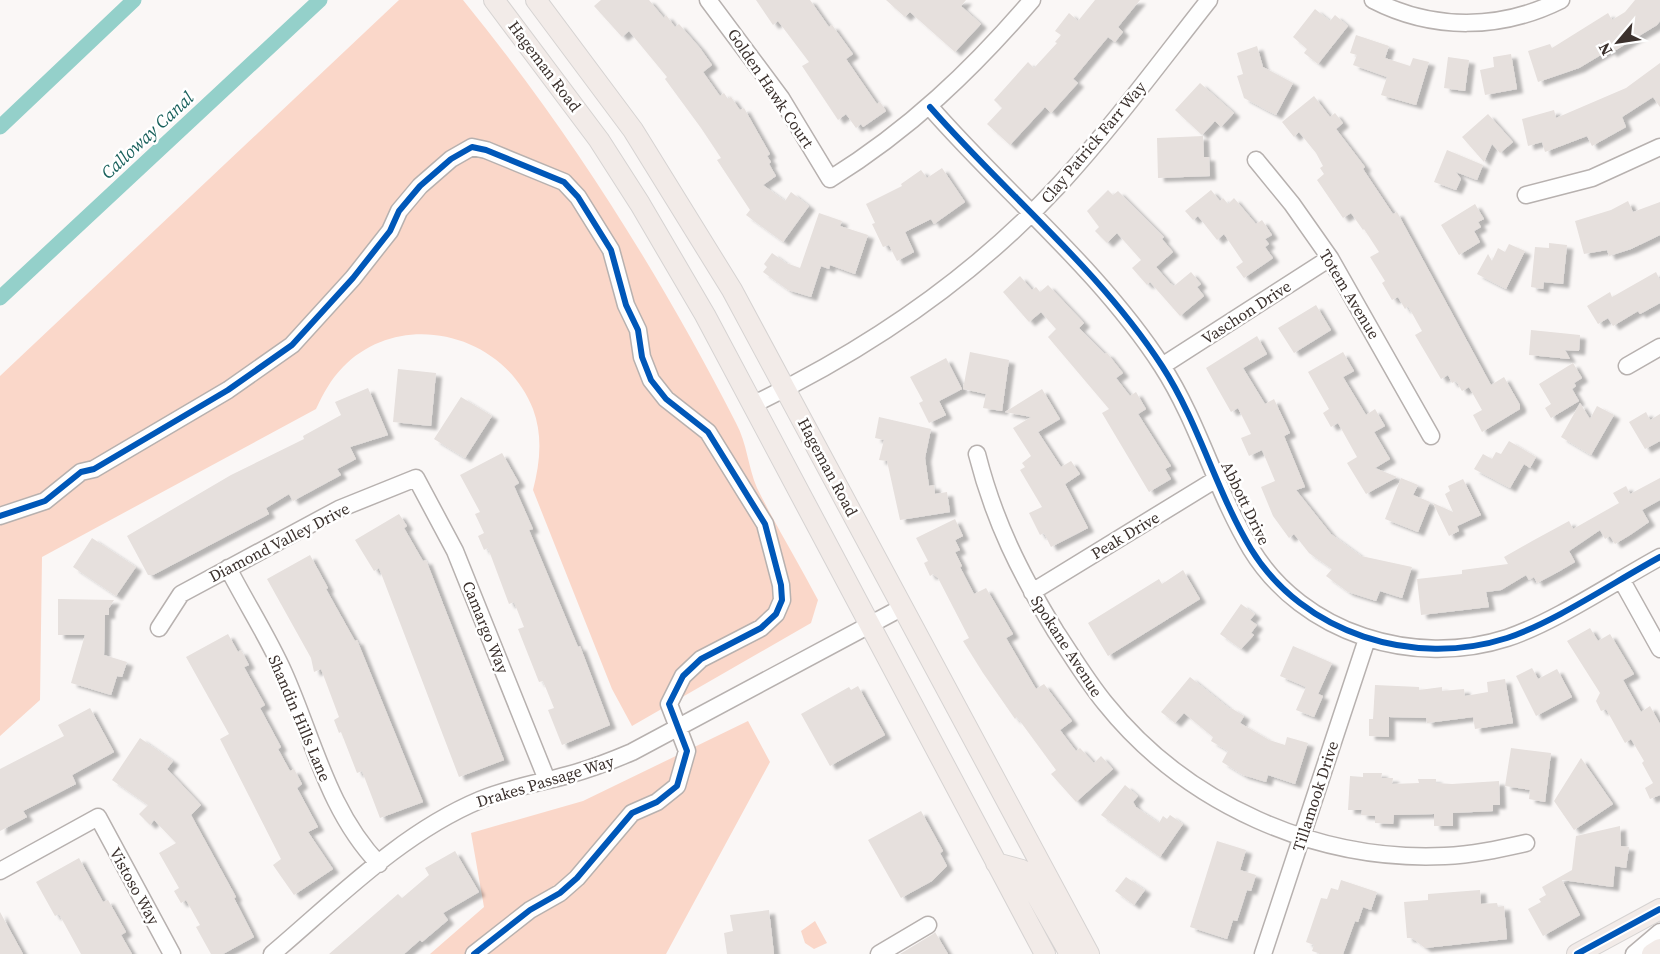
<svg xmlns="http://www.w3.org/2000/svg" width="1660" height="954" viewBox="0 0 1660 954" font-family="'Source Serif 4',serif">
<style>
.green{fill:#fad7c9}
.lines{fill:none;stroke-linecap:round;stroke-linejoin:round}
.canal{stroke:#94d0ca;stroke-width:15}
.building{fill:#e6e0dd;filter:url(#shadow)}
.minor-casing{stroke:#b7b1af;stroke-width:19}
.major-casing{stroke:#d6d3d2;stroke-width:22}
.minor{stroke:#fefefe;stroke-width:16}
.major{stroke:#f2ebe8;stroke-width:20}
.cycleway-casing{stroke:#fff;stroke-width:10}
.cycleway{stroke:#0057b8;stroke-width:6}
.labels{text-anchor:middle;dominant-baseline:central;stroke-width:5;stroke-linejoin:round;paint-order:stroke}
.street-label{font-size:16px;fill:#3b312d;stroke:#fff}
.water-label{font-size:18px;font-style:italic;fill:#18605b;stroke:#fff}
</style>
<defs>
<filter id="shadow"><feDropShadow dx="6" dy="4" stdDeviation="1.5" flood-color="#0004"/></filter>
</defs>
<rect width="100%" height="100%" fill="#faf7f6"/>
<path class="green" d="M399 0H463C569 130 660 274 736 423 747 443 748 467 757 488 776 526 798 562 818 600L811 623 632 726 612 689 533 490C540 463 543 436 533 409 503 333 401 308 343 367 331 379 323 394 316 409L42 557 40 700 0 736V376Z
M748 721 770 762 666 954H430L484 907 471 833 583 801Z
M815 921 827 943 814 949 805 943 801 931Z"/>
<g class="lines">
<path class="canal" d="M0 127 134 0
M0 298 320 0"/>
</g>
<path class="building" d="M601 0H649L664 18 666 15 675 27 679 24 700 48 712 65 703 72 720 96 724 93 728 99 731 97 740 110 744 108 770 154 767 156 771 162 769 164 776 176 763 185 785 201 791 192 809 206 783 242 746 215 750 210 717 160 721 158 701 128 665 79 667 77 629 31 622 37 594 6Z
M756 0H810L829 27 832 25 853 54 846 59 877 104 880 102 886 111 863 127 861 124 856 128 846 114 838 120 802 66 809 62 778 21 773 25Z
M886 0H966L961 6 981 24 955 52 910 12 905 17Z
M1095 0H1140L1118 27 1123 32 1115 42 1108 37 1073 79 1078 83 1051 113 1045 107 1010 145 987 124 1002 108 994 100 1028 62 1034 68 1057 43 1055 42 1061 35 1055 31 1069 13 1078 21Z
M1635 0H1660V21L1657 25 1611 53 1609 50 1579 68 1538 82 1528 51 1550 44 1552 48 1608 13 1612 20 1625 12Z
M1315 9 1330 21 1335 15 1348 26 1318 64 1304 53 1307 49 1293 37Z
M1356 35 1389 46 1385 58 1410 66 1413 58 1429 62 1416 105 1381 95 1387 77 1353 65 1357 55 1350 53Z
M1257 46 1263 67 1293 83 1276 115 1244 98 1237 76 1243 74 1237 53Z
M1511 54 1517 89 1485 95 1480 70 1494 67 1493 57Z
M1448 57 1469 60 1465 91 1444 88Z
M1660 63V107L1653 97 1622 117 1626 127 1592 146 1587 136 1545 152 1542 142 1528 146 1522 119 1554 110 1556 118 1626 88Z
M1200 83 1234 113 1221 127 1215 121 1202 135 1175 110Z
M1314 96 1330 117 1335 113 1343 123 1336 129 1365 167 1363 169 1393 214 1397 212 1491 385 1504 377 1520 405V409L1482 432 1473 415 1482 410 1469 387 1462 391 1456 381 1452 383 1448 375 1441 379 1415 335 1422 331 1408 306 1405 309 1398 297 1392 300 1382 283 1385 281 1370 257 1379 252 1364 229 1363 230 1351 213 1343 218 1317 180 1324 174 1320 168 1323 166 1316 153 1299 132 1294 137 1282 122Z
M1488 114 1513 142 1500 153 1492 144 1484 162 1462 137Z
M1203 136 1204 157H1209L1210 176 1158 178 1157 138Z
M1447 150 1483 165 1477 180 1456 172 1461 179 1456 190 1434 182Z
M942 168 965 202 934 224 931 219 905 232 914 252 897 261 889 245 883 247 872 224 875 223 866 204 902 186 901 184 921 170 927 178Z
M1108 190 1113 195 1118 191 1164 237 1162 239 1173 252 1156 267 1170 283 1174 286 1191 272 1201 284 1197 287 1204 296 1180 316 1150 282 1147 285 1132 268 1141 260 1117 233 1107 243 1095 231 1099 227 1087 211Z
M1211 190 1220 201 1223 198 1228 204 1234 198 1256 224 1262 220 1272 235 1265 239 1269 244 1265 247 1273 258 1244 278 1236 267 1243 262 1224 234 1217 240 1198 216 1193 220 1185 211Z
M1628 201 1633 212 1660 202V235L1631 249 1609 256 1607 250 1584 254 1575 221 1611 210Z
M1475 204 1484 219 1478 222 1481 227 1474 231 1480 242 1459 255 1441 225Z
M819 213 842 221 840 226 868 235 855 274 830 265 829 269 821 266 811 297 788 290 763 272 767 267 764 264 772 253 786 263 800 268Z
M1549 243 1567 245 1563 284 1544 282 1543 289 1531 287 1535 247 1549 248Z
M1509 244 1525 251 1506 289 1477 274 1488 254 1492 261 1498 248 1505 252Z
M1656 272 1660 280V303L1640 314 1638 311 1613 326 1608 318 1598 324 1587 306 1610 292 1612 297Z
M1020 276 1032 290 1036 287 1040 292 1048 285 1084 323 1079 328 1105 354 1107 353 1123 373 1116 378 1130 396 1136 392 1146 409 1138 414 1171 466 1165 469 1171 479 1149 492 1102 413 1109 409 1048 337 1056 329 1041 312 1029 322 1003 292Z
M1316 305 1331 330 1294 353 1278 328Z
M1531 330 1580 335 1579 351 1565 350 1570 359 1529 355Z
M1257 336 1267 354 1243 368 1265 404 1274 399 1290 433 1284 436 1305 487 1296 490 1331 534 1361 556 1412 567 1402 598 1380 591 1376 601 1348 592 1326 576 1332 569 1309 553 1294 534 1289 538 1273 516 1261 487 1275 481 1262 450 1249 456 1241 438 1251 434 1238 408 1231 412 1206 368Z
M970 352 1009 360 1002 411 983 408 986 394 963 389Z
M1343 352 1354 371 1343 377 1366 415 1375 409 1385 426 1374 432 1390 459 1375 468 1397 477 1366 494 1347 463 1357 457 1338 423 1331 427 1323 413 1329 409 1308 372Z
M946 358 962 389 939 401 946 415 929 423 919 403 923 401 910 377Z
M1573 363 1582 378 1574 383 1576 386 1572 389 1579 401 1551 418 1545 408 1551 404 1539 384Z
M398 369 436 373 431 426 393 422Z
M368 388 388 435 350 447 356 459 337 469 341 475 293 501 289 494 266 508 269 514 153 575H148L127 536 231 475 304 439 303 436 341 415 335 402Z
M1042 389 1060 419 1038 432 1061 467 1071 461 1080 474 1065 484 1088 528 1051 547 1044 533 1040 535 1029 513 1042 507 1020 470 1025 467 1022 463 1031 456 1013 428 1031 417 1005 412Z
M461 397 492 416 465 458 434 439Z
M1580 403 1590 419 1597 406 1614 415 1591 455 1561 437Z
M1646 412 1650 420 1660 414V441L1645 449 1629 422Z
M879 417 931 429 925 458 929 486 934 485 935 494 947 492 950 512 900 520 887 461 879 460 884 440 875 438Z
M1509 441 1536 457 1530 468 1524 464 1510 488 1474 469 1483 454 1492 459 1496 452 1501 454Z
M502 453 519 483 514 486 533 529 529 530 578 647 580 646 610 725 562 745 548 710 554 708 543 681 539 682 518 629 524 627 514 602 509 604 488 548 484 550 478 536 484 533 475 514 480 512 460 475Z
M1401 478 1418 485 1413 495 1430 502 1418 532 1385 519Z
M1660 478V500L1642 510 1649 522 1630 535 1615 544 1610 536 1605 539 1600 530 1569 551 1575 562 1558 572 1537 583 1534 577 1529 580 1526 575 1501 590 1486 592 1489 607 1421 615 1417 579 1462 574V570L1508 564 1504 557 1534 540 1569 521 1573 529 1619 503 1613 493 1626 486 1630 494Z
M1463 479 1481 515 1457 526 1459 531 1449 536 1433 503 1453 512 1445 494 1450 491 1448 486Z
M399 514 407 526 404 528 423 561 426 560 504 760 459 777 379 568 374 571 355 540Z
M955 519 963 536 955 540 960 550 955 552 962 566 960 567 974 594 986 588 1013 634 1006 638 1036 689 1044 684 1072 721 1060 730 1076 751 1080 748 1094 763 1101 756 1113 769 1076 802 1051 774 1056 770 1017 717 1015 719 983 673 963 641 969 638 938 578 933 574 930 576 924 563 928 561 916 538Z
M92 538 136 567 116 596 73 567Z
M310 555 328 588 326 589 355 641 357 640 423 802 380 818 362 771 357 773 341 732 339 733 334 720 339 717 321 669 314 672 311 658 267 579Z
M1183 570 1200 599 1108 656 1088 623 1159 579 1162 584Z
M58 599 114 600 109 608V615H105L104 655 127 662 122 677 117 676 111 695 71 683 85 635H58Z
M1241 604 1255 614 1250 620 1257 625 1251 633 1254 635 1241 649 1220 634Z
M1590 628 1598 641 1610 634 1634 674 1623 680 1641 712 1650 706 1660 724V795L1650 799 1645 788 1653 783 1642 763 1644 761 1631 739 1625 743 1606 709 1601 711 1596 701 1600 693 1567 641Z
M228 634 238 652 241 650 249 665 244 667 265 705 260 708 281 747 278 749 290 771 294 769 302 784 297 788 318 827 308 832 333 869 294 895 273 865 281 859 220 739 229 734 186 657Z
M1293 646 1332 663 1318 694 1323 696 1314 717 1296 710 1306 687 1280 676Z
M1532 668 1538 679 1557 669 1572 697 1536 716 1516 676Z
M1190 677 1230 709 1231 708 1244 716 1240 723 1269 740 1285 745 1287 737 1308 743 1295 784 1268 775 1266 782 1243 775 1222 762 1228 751 1211 741 1213 737 1184 713 1175 723 1161 712Z
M1505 679 1513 723 1475 729 1473 717 1427 723 1426 718 1389 717V737L1369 736V719H1373L1375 685 1419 687V690L1442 687V691L1464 689 1465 696 1488 692 1487 682Z
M858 686 885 735 830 766 801 714 849 687 851 690Z
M90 708 114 752 72 775 76 784 23 811 27 817 0 831V769L64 736 58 725Z
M140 738 173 761 167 769 201 805 191 815 236 897 234 898 254 937 223 954H211L196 927 200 925 186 900 181 903 174 891 179 888 159 853 176 843 154 820 150 825 139 814 148 805 112 780Z
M1511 748 1551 753 1545 802 1529 799 1530 790 1505 786Z
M1581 758 1613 804 1574 830 1554 801Z
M1363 773H1382L1381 778H1393L1392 784 1419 783 1418 779H1436V783L1452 784 1499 781 1500 805H1493V811L1453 813V826H1434V814L1394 815 1393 824 1375 823V816L1361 815 1362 810H1348L1350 776 1363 777Z
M1125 785 1138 796 1133 802 1136 807 1159 823 1163 816 1167 819 1170 815 1183 824 1160 857 1101 815Z
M921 811 943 851 940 853 947 866 932 881 901 898 868 840Z
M1620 826 1621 846 1629 847 1626 868 1615 866 1613 887 1562 880 1580 915 1543 936 1528 909 1541 902 1539 899 1546 895 1542 887 1572 870 1576 836Z
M1217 841 1246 850 1240 870 1256 875 1251 891 1247 890 1237 921 1233 920 1227 939 1190 927Z
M455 851 479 892 443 913 448 920 422 942 420 940 404 954H329L398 894 402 898 429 875 425 868Z
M79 858 103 902 108 900 126 932 121 935 132 954H81L59 914 55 916 36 882Z
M1126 877 1145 890 1134 905 1115 891Z
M1341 880 1377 892 1371 910 1363 907 1358 922 1355 921 1343 954H1321L1312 951 1314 945 1306 942 1321 898 1327 899 1331 888 1338 890Z
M1480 890 1481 904 1497 903 1498 907 1504 906 1507 939 1425 948 1412 938H1407L1404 902 1428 900V894Z
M769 910 774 954H727L724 933 733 931 730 915Z
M0 912 23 954H0Z
M935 932 948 954H900L933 934Z"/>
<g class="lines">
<g class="minor-casing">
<path id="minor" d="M708 0 781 98 830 179C909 130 972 70 1032 0
M1373 0C1433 31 1501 30 1561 0
M930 107C1006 194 1099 269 1162 366 1199 423 1216 491 1251 549 1303 634 1414 668 1507 638 1555 622 1614 582 1660 557
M1256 160 1292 204 1330 258 1431 436
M1526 195 1592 178 1660 147
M1162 366 1330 258
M1627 366 1660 347
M752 405C867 350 973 278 1060 184 1113 126 1160 62 1209 0
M977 454C994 521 1020 573 1056 632 1072 656 1087 681 1105 703 1186 804 1316 862 1445 856 1472 855 1499 849 1526 843
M0 516 45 501 81 472 94 469 228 390 292 345 353 278 390 231 399 211 420 186 451 159 472 147 486 150 564 182 578 197 611 250 626 305 638 330 642 357 651 380 666 399 708 432 765 524 781 585 782 600 776 614 761 628 701 659 683 676 669 704 687 751 677 786 657 802 632 813 577 878 560 893 530 910 474 954
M228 568C246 603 268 637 284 673 313 738 328 811 379 864
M1621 579 1660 649
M1032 592 1218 478
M159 628 181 594 339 509 416 478 455 551 547 780
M0 871 98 817 172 954
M272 954C337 899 401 833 480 800 509 788 539 783 568 775 590 769 611 761 632 752L903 607
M879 954 928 925
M1263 954 1367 639
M1634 954 1660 932"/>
</g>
<g class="major-casing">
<path id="major" d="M494 0 599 140 640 204 705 315 1045 954
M536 0 633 130 732 290 1089 954
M996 863 1022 870 1070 954
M1577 954 1660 909
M1652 954 1660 949"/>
</g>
<use href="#minor" class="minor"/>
<use href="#major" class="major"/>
<g class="cycleway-casing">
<path id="cycleway" d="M930 107C1006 194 1099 269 1162 366 1199 423 1216 491 1251 549 1303 634 1414 668 1507 638 1555 622 1614 582 1660 557
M0 516 45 501 81 472 94 469 228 390 292 345 353 278 390 231 399 211 420 186 451 159 472 147 486 150 564 182 578 197 611 250 626 305 638 330 642 357 651 380 666 399 708 432 765 524 781 585 782 600 776 614 761 628 701 659 683 676 669 704 687 751 677 786 657 802 632 813 577 878 560 893 530 910 474 954
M1577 954 1660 909"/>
</g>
<use href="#cycleway" class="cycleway"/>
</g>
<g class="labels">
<g class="street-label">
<text transform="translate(545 66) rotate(53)">Hageman Road</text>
<text transform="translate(771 88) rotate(56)">Golden Hawk Court</text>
<text transform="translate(1093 142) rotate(-50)">Clay Patrick Farr Way</text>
<text transform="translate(1350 294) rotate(59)">Totem Avenue</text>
<text transform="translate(1246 312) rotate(-33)">Vaschon Drive</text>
<text transform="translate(828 467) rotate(62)">Hageman Road</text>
<text transform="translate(1246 503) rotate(64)">Abbott Drive</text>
<text transform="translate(1125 535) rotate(-31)">Peak Drive</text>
<text transform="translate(279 542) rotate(-27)">Diamond Valley Drive</text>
<text transform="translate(486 627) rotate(68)">Camargo Way</text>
<text transform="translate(1067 646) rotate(57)">Spokane Avenue</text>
<text transform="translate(300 718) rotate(67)">Shandin Hills Lane</text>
<text transform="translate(545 781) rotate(-17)">Drakes Passage Way</text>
<text transform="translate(1315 796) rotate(-72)">Tillamook Drive</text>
<text transform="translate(135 886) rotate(61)">Vistoso Way</text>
</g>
<g class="water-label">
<text transform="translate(147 135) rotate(-43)">Calloway Canal</text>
</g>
</g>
<g transform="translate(1618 42) rotate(241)" stroke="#ffffff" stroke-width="4.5" paint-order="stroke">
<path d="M0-4.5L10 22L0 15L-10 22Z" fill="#3b312d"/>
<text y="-9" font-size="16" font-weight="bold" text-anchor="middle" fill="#3b312d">N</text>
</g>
</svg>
